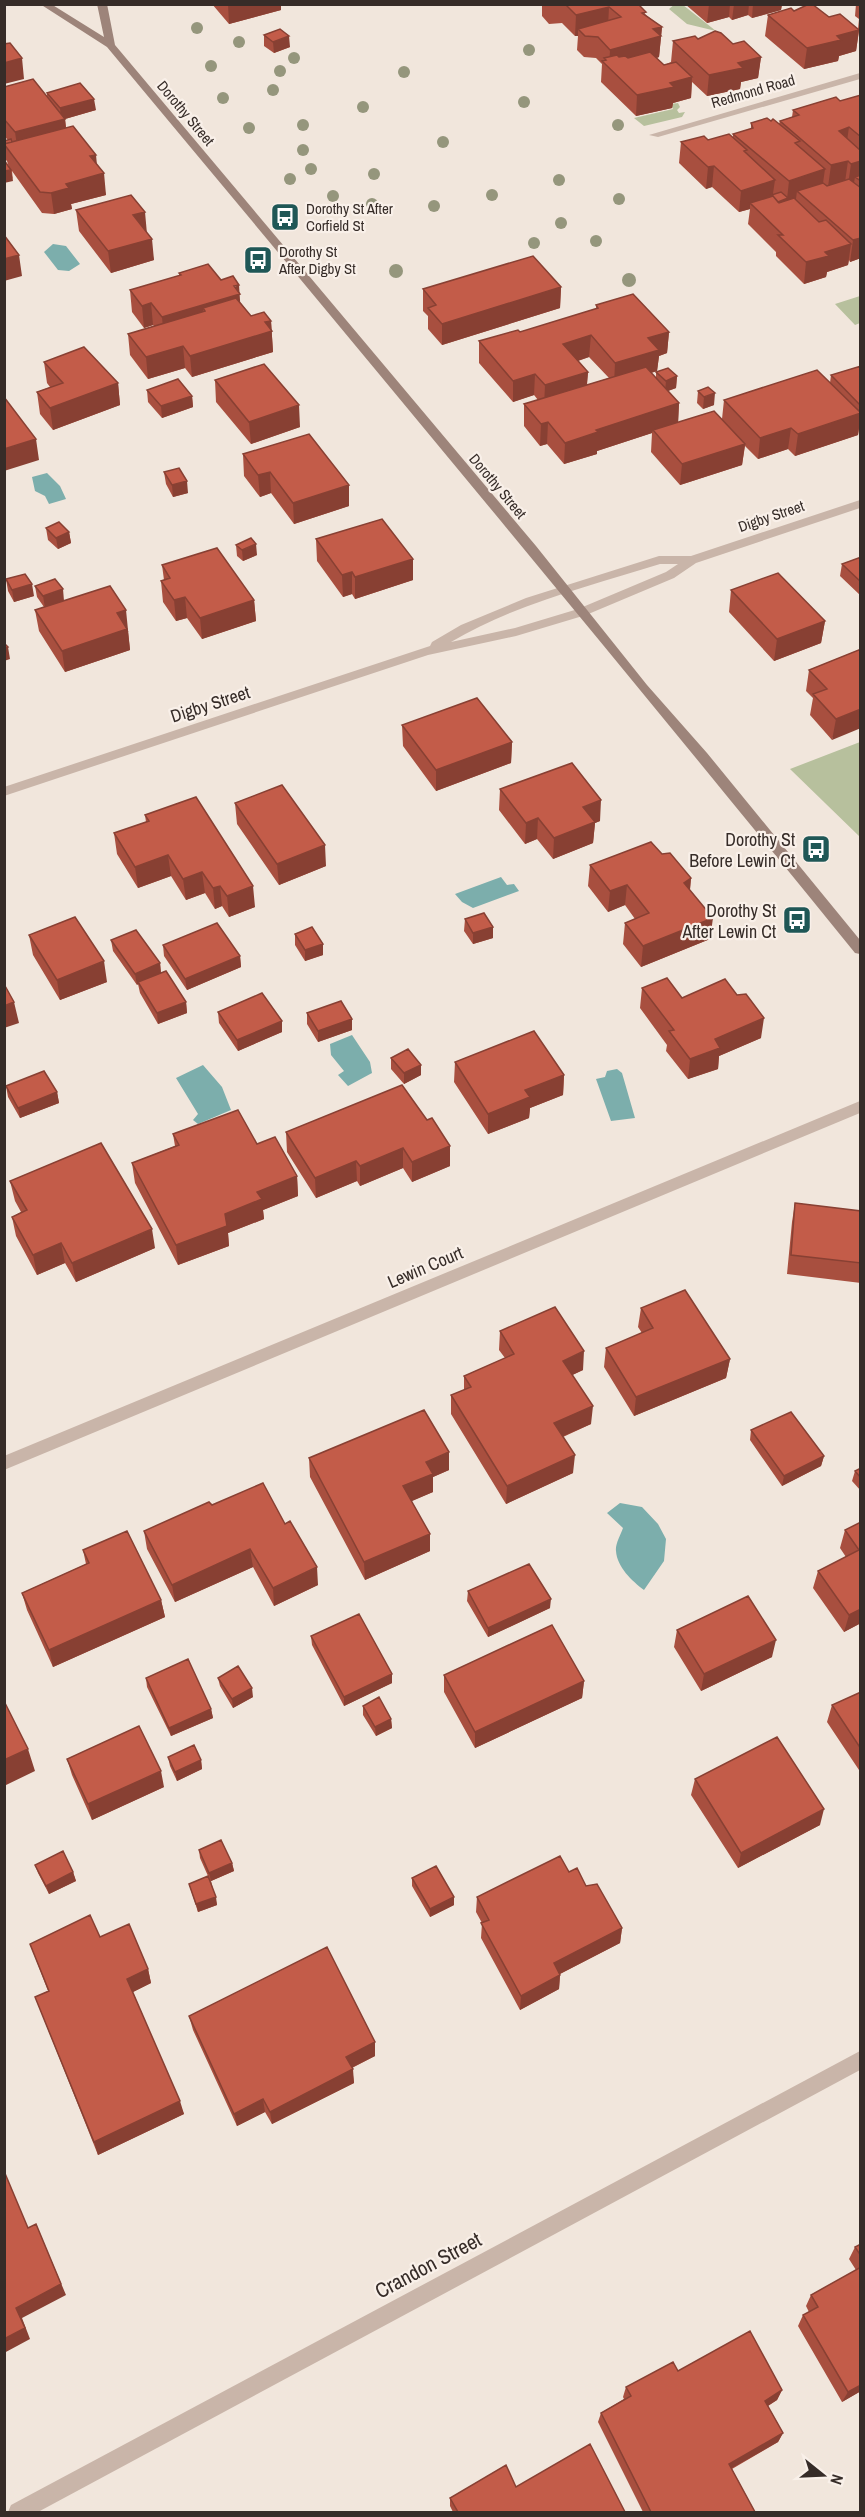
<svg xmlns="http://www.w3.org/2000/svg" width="865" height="2517" viewBox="0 0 865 2517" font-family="'Archivo Narrow',sans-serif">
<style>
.green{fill:#b7c09d}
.water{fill:#7caeac}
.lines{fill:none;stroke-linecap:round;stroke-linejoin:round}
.street{fill:#c9b5a9;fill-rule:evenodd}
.secondary{fill:#9d847a;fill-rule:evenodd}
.tree{fill:#95967c}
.wall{fill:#a84f3f;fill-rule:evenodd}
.shaded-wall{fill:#884033}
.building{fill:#c35c49;stroke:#884033;stroke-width:1.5}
.labels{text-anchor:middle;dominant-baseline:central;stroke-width:4.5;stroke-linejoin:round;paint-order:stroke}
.far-street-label{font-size:15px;fill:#362c28;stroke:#f9f0e9}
.far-poi-label{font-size:15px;fill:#362c28;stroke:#f9f0e9;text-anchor:start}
.street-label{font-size:18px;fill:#362c28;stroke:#f9f0e9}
.poi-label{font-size:18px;fill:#362c28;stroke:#f9f0e9;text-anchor:end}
.near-street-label{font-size:21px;fill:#362c28;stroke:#f9f0e9}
</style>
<rect width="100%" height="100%" fill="#f1e6dc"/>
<path class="green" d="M675 4 683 5 716 31 687 24 669 9Z
M678 103 680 107 677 110 679 113 685 112 682 117 644 126 634 118 673 109 670 104Z
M860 296V323L855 325 835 304Z
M860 742V837L790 769Z"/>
<path class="water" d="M53 244 66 246 80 264 69 271 58 270 44 252Z
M47 473 60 486 66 499 49 504 45 496 35 491 32 477Z
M501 877 507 885 514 884 519 891 473 908 462 902 455 894Z
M352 1035 370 1062 372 1073 348 1086 338 1075 344 1071 331 1055 330 1044Z
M203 1065 222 1087 231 1110 198 1124 193 1120 198 1114 176 1078Z
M617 1069 622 1073 635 1118 611 1121 596 1079 605 1077 607 1071Z
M620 1503 642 1507 658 1524 666 1539 664 1561 644 1590C632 1581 617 1567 616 1551 615 1544 621 1534 623 1528L607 1513Z"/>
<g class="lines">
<path class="street" d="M860 73V79L658 137 649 135Z
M860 500V508L696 563 674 578 586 615 516 636 428 655 4 796V787L430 646 432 642 461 625 526 598 659 556H691ZM660 564H678L666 572 578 609 515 628 451 642C515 604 590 586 660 564Z
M860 1101V1113L4 1470V1456Z
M860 2051V2070L38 2512H8L11 2505Z"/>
<path class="secondary" d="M40 4H51L104 37 97 4H107L115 45 536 546 647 685 707 753 860 940V954L855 953C608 649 358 348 107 47Z"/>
</g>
<g class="tree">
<circle cx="197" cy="28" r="6"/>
<circle cx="239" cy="42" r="6"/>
<circle cx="529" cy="50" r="6"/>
<circle cx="294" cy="58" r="6"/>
<circle cx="211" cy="66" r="6"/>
<circle cx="280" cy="71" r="6"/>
<circle cx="404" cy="72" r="6"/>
<circle cx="273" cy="90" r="6"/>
<circle cx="223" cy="98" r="6"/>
<circle cx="524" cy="102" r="6"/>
<circle cx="363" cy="107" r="6"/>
<circle cx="303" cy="125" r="6"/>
<circle cx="618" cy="125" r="6"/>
<circle cx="249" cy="128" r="6"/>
<circle cx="443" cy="142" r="6"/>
<circle cx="303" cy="150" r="6"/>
<circle cx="311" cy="169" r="6"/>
<circle cx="374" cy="174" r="6"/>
<circle cx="290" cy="179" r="6"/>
<circle cx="559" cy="180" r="6"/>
<circle cx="492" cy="195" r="6"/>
<circle cx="333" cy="196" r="6"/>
<circle cx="619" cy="199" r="6"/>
<circle cx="372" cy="204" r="6"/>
<circle cx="434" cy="206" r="6"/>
<circle cx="561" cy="223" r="6"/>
<circle cx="596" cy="241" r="6"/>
<circle cx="534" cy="243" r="6"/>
<circle cx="396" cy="271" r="7"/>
<circle cx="629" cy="280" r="7"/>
</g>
<path class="wall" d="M212 4H281V10L229 24Z
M541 4H638L646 15 662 27 659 57 657 58 664 65 671 62 673 41 698 39 733 44 761 57 758 78 741 82 740 89 707 96 692 82 691 98 673 103 672 108 636 116 601 82 602 64 596 58 584 57 577 50 578 36H575L562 23 549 24 542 16V6Z
M685 4H782L781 10 752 18 748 15 732 20 729 17 707 23Z
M856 4H861V32L859 31 856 51 839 56 838 61 804 69 765 36 768 15 794 11 829 17 858 29 859 19 855 16Z
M264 35 290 47 274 53 264 46Z
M4 87 47 97V93L96 110 65 119 66 127 97 164 106 195 71 204 72 209 54 214 42 213 12 171 13 181 7 161 4 158V141L8 140 4 136Z
M861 95V258L850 262 849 260 848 265 827 272 826 277 804 284 776 256V252L748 224 750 209 739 212 712 187 706 189 679 163 681 142 708 140 733 137V134L751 129V123L771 121 779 124 780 121 792 117 793 110 840 101Z
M76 210 147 233 154 260 111 273 79 231Z
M179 273 241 303 251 316 271 321 273 352 192 377 185 368 148 379 130 355 128 334 154 326 153 325 144 328 132 312 130 290 179 276Z
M561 287 560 308 442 345 428 329V316L423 311V289Z
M596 305 669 332 667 353 659 356 657 371 651 373 656 378V372L677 376 676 388 668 391 679 403 678 422 722 419 724 400 830 383 831 375 861 366V431L859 429 858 435 795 456 788 449 758 459 745 446 742 465 680 485 651 452 652 433 597 451V454L564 464 547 444 540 446 524 426V404L538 400 534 395 513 402 479 363V341L520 332 596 309ZM589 357 609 378 587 385 588 372 578 361Z
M44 362 118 383 120 405 53 430 40 414 37 392 50 387 47 383Z
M215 380 300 427 251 444 216 402Z
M147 390 192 396 193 407 162 418 148 402Z
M698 391 714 405 703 409 697 403Z
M243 454 349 506 294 524 271 493 260 497 244 476Z
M164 472 188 493 173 497 166 484Z
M46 528 69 532 71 543 58 549 48 540Z
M316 539 413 580 355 599 352 594 343 597 317 561Z
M236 545 257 555 243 561 237 556Z
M861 557V596L840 576 842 564Z
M162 565 254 600 256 621 202 639 187 618 176 621 163 602 161 581 164 580Z
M6 579 34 596 14 602 8 591Z
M35 586 129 632H128L130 650 65 672 39 631 35 610 44 607 37 597Z
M731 590 825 621 821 643 774 661 729 612Z
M861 649 832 740 810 715 813 698 806 691 809 670Z
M402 725 512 742 511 763 436 791 403 746Z
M500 789 600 821 595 823 593 843 553 859 537 839 525 844 499 810Z
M235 803 326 866 279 885 237 824Z
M145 815 255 907 229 917 222 906 215 909 205 893 186 900 171 876 138 888 117 854 114 833 146 822Z
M662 854 691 878 690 890 710 939 641 967 623 944 625 923 635 919 625 905 608 912 588 886 590 865Z
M465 919 493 927V938L473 944 464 931Z
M295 934 323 955 305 961 295 945Z
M29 935 107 982 60 1000 33 955Z
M111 940 160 963 161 973 186 1002 187 1013 158 1024 140 993 138 984 137 985 113 951Z
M163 945 240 956 241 967 187 990 164 956Z
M642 988 682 998 737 995 761 1038 719 1056 718 1069 688 1079 666 1051 667 1045 640 1008Z
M218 1012 282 1032 238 1051 219 1023Z
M307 1013 352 1019V1030L318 1042 307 1024Z
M391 1058 421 1065V1075L404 1084 391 1069Z
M455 1062 564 1075 563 1095 530 1108 529 1118 488 1134 454 1082Z
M6 1086 57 1092 59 1103 20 1118 8 1097Z
M427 1120 450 1146V1166L412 1182 403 1168 360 1186 357 1181 316 1198 287 1152 286 1132Z
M173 1134 257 1144 297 1176 298 1196 263 1210 264 1219 228 1233 229 1246 178 1265 135 1183 132 1163 175 1146Z
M10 1181 155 1248 76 1282 65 1263 37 1275 16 1236 12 1217 21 1212 15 1201Z
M795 1203 861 1211V1283L787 1274 792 1222Z
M641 1308 730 1359 726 1378 634 1416 604 1367 606 1348 642 1333 638 1327Z
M500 1331 583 1370 572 1375 591 1424 563 1437 573 1473 506 1504 451 1414V1395L464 1390V1376L505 1358 499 1350Z
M751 1430 824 1456 821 1466 782 1486 750 1440Z
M309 1458 449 1470 433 1477V1492L411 1501 430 1534V1551L365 1580 310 1477Z
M861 1468V1491L852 1481 855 1471Z
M212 1505 318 1585 274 1606 253 1567 175 1602 147 1549 144 1531Z
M861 1522V1623L844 1632 813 1588 818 1571 846 1557 840 1548 845 1530Z
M83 1550 161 1600 165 1617 53 1667 27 1610 22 1593 86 1564Z
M468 1591 550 1608 488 1637 467 1601Z
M677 1630 772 1657 701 1691 674 1647Z
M311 1636 392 1683 344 1706 312 1645Z
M444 1675 584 1681 582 1698 475 1748 444 1692Z
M146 1678 211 1709 213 1718 171 1736 147 1687Z
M218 1678 253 1697 233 1708 220 1686Z
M861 1692V1773L827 1722 832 1705Z
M363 1706 391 1719 392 1728 376 1736 363 1715Z
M168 1757 201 1760 202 1769 177 1781 170 1766Z
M67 1759 164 1787 92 1820 72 1775Z
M695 1779 820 1825 738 1868 691 1795Z
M199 1850 232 1863 234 1871 211 1881 217 1905 198 1912 189 1884 208 1876 200 1858Z
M35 1865 73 1872 76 1881 49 1894 38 1873Z
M569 1872 586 1886 622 1928 620 1943 560 1974V1975L559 1989 520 2010 481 1938 482 1923 476 1912 477 1897Z
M412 1878 454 1905 430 1917 412 1886Z
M100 1937 148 1969 151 1983 133 1992 184 2114 98 2155 35 1997 48 1991 30 1944Z
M189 2016 375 2042V2056L352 2068 354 2083 272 2124 265 2112 237 2126 193 2030Z
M861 2244V2391L842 2402 798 2326 803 2315 809 2312 806 2306 811 2295 856 2270 849 2259 855 2247Z
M678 2371 782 2390 777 2400 768 2406 783 2433 778 2442 732 2469 755 2512H643L598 2422 601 2413 624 2399 623 2397 626 2387Z
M516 2487 625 2512H453L450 2506V2498Z"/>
<path class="shaded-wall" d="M228 4H281V10L229 24Z
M709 4H730L729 17 707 23Z
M734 4H749L748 15 732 20Z
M753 4H782L781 10 752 18Z
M609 7 608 27 578 29V36H575L576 15Z
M662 27 659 57 612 70 609 68 610 50 653 29Z
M859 30 856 51 839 56 838 61 804 69 807 48 837 36Z
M289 36 290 47 274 53 273 42Z
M761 57 758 78 741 82 740 89 707 96 709 75 738 63Z
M22 58 24 79 4 84V63Z
M692 77 691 98 673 103 672 108 636 116 637 95 670 83Z
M94 99 96 110 65 119 67 140 18 153 15 132 61 119 60 108Z
M849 127 846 148 839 131Z
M96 155 98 175 104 173 106 195 71 204 72 209 54 214 51 193 66 184 90 156Z
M848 161 845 182 828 187 831 165Z
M861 161V181L855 177 854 183 848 185 851 164Z
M714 166 712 187 706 189 708 167Z
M825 169 822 190 797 191 796 199 788 201 787 210 775 202 787 199 789 181Z
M11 170 13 181 4 183V171Z
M775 180 772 200 768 196 767 203H750V209L739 212 741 191Z
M145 212 147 234 133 215Z
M861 238V258L850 262 853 240Z
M152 239 154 260 111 273 108 251Z
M851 244 848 265 827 272 826 277 804 284 806 262 825 252Z
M19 255 22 276 4 281V259Z
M239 285 241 315 205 311 203 308 205 326 164 339 162 317Z
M561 287 560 308 442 345V324Z
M151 303 153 325 144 328 142 306Z
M271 321 273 352 192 377 190 356 265 322Z
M669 332 667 353 659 356 657 371 614 384 615 363 648 338Z
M591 335 589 357 562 366 563 344Z
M183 346 185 368 148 379 146 357Z
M588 372 586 393 544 407 545 385Z
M535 374 534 395 513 402V381Z
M677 376 676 388 665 392 666 381Z
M118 383 120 405 53 430 50 408Z
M715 393 714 405 703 409 704 397Z
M192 396 193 407 162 418 161 406Z
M679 403 678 425 653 430 652 433 597 451V454L564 464 565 443 596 430Z
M299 405 300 427 251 444 249 422Z
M861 413 858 435 795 456 798 434Z
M548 422 547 444 540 446 541 424Z
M791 428 788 449 758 459 760 438Z
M36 439 39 460 4 471V449Z
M745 444 742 465 680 485 682 464Z
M270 472 271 493 260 497 258 475Z
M187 481 188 493 173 497 172 485Z
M349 485V506L294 524 293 503Z
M69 532 71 543 58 549 56 538Z
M256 544 257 555 243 561 242 550Z
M413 559V580L355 599V577Z
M352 572V594L343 597 342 575Z
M32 584 34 596 14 602 12 590Z
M63 589 64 601 45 608 43 596Z
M185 597 187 618 176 621 174 600Z
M254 600 256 621 202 639 200 618Z
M126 610 130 650 65 672 62 651 117 613Z
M825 621 821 643 774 661 777 639Z
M8 647 10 659 4 661V649Z
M861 709V728L832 740 836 719Z
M512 742 511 763 436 791V770Z
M601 800 600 821 595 823 593 843 553 859 554 838 583 807Z
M538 818 537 839 525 844 526 823Z
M325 845 326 866 279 885 277 864Z
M168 855 171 876 138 888 135 867Z
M202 872 205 893 186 900 183 879Z
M691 878 689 899 684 883Z
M627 885 625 905 608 912 610 891Z
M220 886 222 906 215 909 213 888Z
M253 886 255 907 229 917 227 896Z
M713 918 710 939 641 967 643 946Z
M493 927V938L473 944V933Z
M323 944V955L305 961V950Z
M240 956 241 967 187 990 185 979Z
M104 961 107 982 60 1000 57 980Z
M160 963 161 974 138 982V984L137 985 135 974Z
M14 1002 19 1023 4 1028V1006Z
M186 1002 187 1013 158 1024 157 1013Z
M764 1018 761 1038 719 1056 718 1069 688 1079 690 1059 715 1039Z
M352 1019V1030L318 1042V1031Z
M282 1021V1032L238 1051 237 1040Z
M421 1065V1075L404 1084V1073Z
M564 1075 563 1095 530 1108 529 1118 488 1134V1114L525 1090Z
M57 1092 59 1103 20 1118 18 1108Z
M450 1146V1166L412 1182V1162Z
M403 1148V1168L360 1186V1166Z
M356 1161 357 1181 316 1198 315 1178Z
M297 1176 298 1196 263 1210 264 1219 228 1233 229 1246 178 1265 176 1245 257 1192Z
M152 1229 155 1248 76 1282 72 1263Z
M61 1243 65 1263 37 1275 33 1255Z
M584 1351 583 1370 562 1380 563 1361Z
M730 1359 726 1378 634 1416 636 1397Z
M593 1406 591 1424 552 1441 554 1423Z
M449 1452V1470L433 1477V1492L403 1505V1486L426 1462Z
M575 1455 573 1473 506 1504 507 1486Z
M824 1456 821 1466 782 1486 784 1476Z
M430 1534V1551L365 1580 364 1562Z
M250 1549 253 1567 175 1602 172 1585Z
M317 1567 318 1585 274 1606 273 1588Z
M551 1599 550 1608 488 1637V1628Z
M161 1600 165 1617 53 1667 49 1650Z
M861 1609V1623L844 1632 849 1615Z
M776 1640 772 1657 701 1691 704 1674Z
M392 1674V1683L344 1706V1697Z
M584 1681 582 1698 475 1748V1732Z
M252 1688 253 1697 233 1708 232 1699Z
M211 1709 213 1718 171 1736 169 1728Z
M391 1719 392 1728 376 1736 375 1727Z
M28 1749 35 1771 4 1786V1760Z
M201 1760 202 1769 177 1781 175 1772Z
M161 1771 164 1787 92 1820 88 1804Z
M824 1809 820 1825 738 1868 741 1853Z
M232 1863 234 1871 211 1881 209 1873Z
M73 1872 76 1881 49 1894 46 1886Z
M216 1897 217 1905 198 1912 196 1904Z
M454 1897V1905L430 1917V1909Z
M622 1928 620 1943 552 1978 554 1963Z
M148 1969 151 1983 131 1993 127 1979Z
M560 1975 559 1989 520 2010 521 1996Z
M375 2042V2056L347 2070 346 2057Z
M353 2069 354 2083 272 2124 270 2112Z
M263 2099 265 2112 237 2126 234 2114Z
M180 2101 184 2114 98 2155 94 2142Z
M36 2224 66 2295 22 2318 30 2339 4 2353V2339L16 2308Z
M861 2385V2391L842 2402 848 2392Z
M782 2390 777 2400 761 2410 765 2401Z
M783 2433 778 2442 725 2472 729 2464Z"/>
<path class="building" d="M565 4H638L646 12 642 13 662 27 653 29 661 36 610 50 598 37 585 36 578 29 621 17 609 7 576 15Z
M809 4H812L829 17 840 14 859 30 837 36 841 40 807 48 768 15 791 8 794 11Z
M280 29 289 36 273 42 264 35Z
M715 31 721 33 733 44 744 41 761 57 738 63 743 68 709 75 673 41 695 36 698 39Z
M10 43 22 58 4 63V44Z
M650 52 664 65 676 62 692 77 670 83 674 87 637 95 602 61 606 60 604 58 617 55 619 57 625 56 628 58Z
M33 79 65 119 15 132 4 119V87Z
M80 83 94 99 60 108 47 93Z
M861 95V137L849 127 839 131 861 151V161L851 164 848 161 831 165 780 121 799 115 793 110 836 97 840 101Z
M767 118 771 121 773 119 800 141 795 143 825 169 789 181 733 134 753 128 751 123Z
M73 126 96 155 90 156 104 173 66 184 69 188 51 193 40 192 4 144Z
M729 134 747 150 744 151 775 180 741 191 714 166 708 167 681 142 704 136 708 140Z
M11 139 12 142 4 144V141Z
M4 160 11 170 4 171Z
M861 175V181L855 177Z
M849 179 861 188V238L853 240 797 191 823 183 827 186Z
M781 192 788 198 778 202 773 196 769 197 768 196Z
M131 195 145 212 133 215 152 239 108 251 76 210Z
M773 196 779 203 794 198 819 222 826 220 851 244 825 252 829 256 806 262 778 235H783L750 203Z
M4 235 19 255 4 259Z
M533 256 561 287 442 324 428 308 436 305 423 289Z
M208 264 221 280 233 276 239 285 234 286 240 294 162 317 151 303 142 306 130 290 181 275 179 273Z
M633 294 669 332 648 338 659 350 615 363 591 335 563 344 588 372 545 385 535 374 513 381 479 341 518 330 520 332 598 308 596 305Z
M236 298 251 316 264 312 271 321 265 322 272 331 190 356 183 346 146 357 128 334 205 311 203 308Z
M84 347 118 383 50 408 37 392 63 383 44 362Z
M264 364 299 405 249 422 215 380Z
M861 366V406L831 375Z
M646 367 679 403 596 430 598 432 565 443 548 422 541 424 524 404Z
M668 368 677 376 666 381 656 372Z
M817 370 861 413 798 434 791 428 760 438 724 400Z
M178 379 192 396 161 406 147 390Z
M708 387 715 393 704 397 698 391Z
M4 397 36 439 4 449Z
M714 411 745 444 682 464 653 430Z
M309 434 349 485 293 503 270 472 258 475 243 454Z
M179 468 187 481 172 485 164 472Z
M382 519 413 559 355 577 352 572 342 575 316 539Z
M59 522 69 532 56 538 46 528Z
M251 538 256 544 242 550 236 545Z
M217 548 254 600 200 618 185 597 174 600 161 581 170 578 162 565Z
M861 557V582L842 564Z
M778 573 825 621 777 639 731 590Z
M25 574 32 584 12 590 6 579Z
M55 579 63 589 43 596 35 586Z
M110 586 126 610 117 613 127 629 62 651 35 610Z
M4 643 8 647 4 649Z
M861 649V709L836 719 813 694 827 689 809 670Z
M477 698 512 742 436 770 402 725Z
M572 763 601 800 583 807 595 822 554 838 538 818 526 823 500 789Z
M282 785 325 845 277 864 235 803Z
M196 797 253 886 227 896 220 886 213 888 202 872 183 879 168 855 135 867 114 833 149 821 145 815Z
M651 842 662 854 670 853 691 878 684 883 713 918 643 946 625 923 649 913 627 885 610 891 590 865Z
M484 913 493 927 473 933 465 919Z
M75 917 104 961 57 980 29 935Z
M217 923 240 956 185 979 163 945Z
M312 927 323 944 305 950 295 934Z
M136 930 160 963 135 974 111 940Z
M166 971 186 1002 157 1013 138 982Z
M667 978 682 998 725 979 737 995 746 994 764 1018 715 1039 720 1048 690 1059 669 1031 674 1030 642 988Z
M4 984 14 1002 4 1006Z
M262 993 282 1021 237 1040 218 1012Z
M341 1001 352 1019 318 1031 307 1013Z
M534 1031 564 1075 525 1090 530 1097 488 1114 455 1062Z
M408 1049 421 1065 404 1073 391 1058Z
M44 1071 57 1092 18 1108 6 1086Z
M402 1085 427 1120 432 1118 450 1146 412 1162 403 1148 360 1166 356 1161 315 1178 286 1132Z
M238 1110 257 1144 275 1137 297 1176 257 1192 262 1199 225 1214 227 1226 176 1245 132 1163 179 1145 173 1134Z
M101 1143 152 1229 72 1263 61 1243 33 1255 12 1217 27 1210 10 1181Z
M795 1203 861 1211V1263L791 1255Z
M685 1290 730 1359 636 1397 606 1348 653 1328 641 1308Z
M555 1307 584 1351 563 1361 593 1406 554 1423 575 1455 507 1486 451 1395 471 1387 464 1376 514 1354 500 1331Z
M424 1410 449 1452 426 1462 433 1474 403 1486 430 1534 364 1562 309 1458Z
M791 1412 824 1456 784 1476 751 1430Z
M861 1468V1478L855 1471Z
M263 1483 285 1524 290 1521 317 1567 273 1588 250 1549 172 1585 144 1531 209 1502 212 1505Z
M861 1522V1609L849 1615 818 1571 859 1550 845 1530Z
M127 1531 161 1600 49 1650 22 1593 89 1563 83 1550Z
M529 1564 551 1599 488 1628 468 1591Z
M748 1596 776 1640 704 1674 677 1630Z
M359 1614 392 1674 344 1697 311 1636Z
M552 1625 584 1681 475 1732 444 1675Z
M188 1659 211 1709 169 1728 146 1678Z
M238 1666 252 1688 232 1699 218 1678Z
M861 1692V1749L832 1705Z
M379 1697 391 1719 375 1727 363 1706Z
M4 1701 28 1749 4 1760Z
M139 1726 161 1771 88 1804 67 1759Z
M777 1737 824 1809 741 1853 695 1779Z
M194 1745 201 1760 175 1772 168 1757Z
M221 1840 232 1863 209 1873 199 1850Z
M63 1851 73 1872 46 1886 35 1865Z
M560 1856 569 1872 577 1868 586 1886 597 1884 622 1928 554 1963 560 1975 521 1996 481 1923 489 1920 477 1897Z
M436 1866 454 1897 430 1909 412 1878Z
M208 1876 216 1897 196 1904 189 1884Z
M90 1915 100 1937 129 1924 148 1969 127 1979 180 2101 94 2142 35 1997 49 1991 30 1944Z
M327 1947 375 2042 346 2057 353 2069 270 2112 263 2099 234 2114 189 2016Z
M4 2171 28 2228 36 2224 61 2284 16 2308 25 2328 4 2339Z
M861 2244V2256L855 2247Z
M861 2267V2385L848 2392 803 2315 818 2307 811 2295Z
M750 2331 782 2390 765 2401 783 2433 729 2464 755 2512H651L601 2413 631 2396 626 2387 673 2362 678 2371Z
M590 2444 625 2512H458L450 2498 506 2465 516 2487Z"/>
<defs>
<g id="bus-square" transform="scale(1.5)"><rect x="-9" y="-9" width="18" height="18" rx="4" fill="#1f5756" stroke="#f9f0e9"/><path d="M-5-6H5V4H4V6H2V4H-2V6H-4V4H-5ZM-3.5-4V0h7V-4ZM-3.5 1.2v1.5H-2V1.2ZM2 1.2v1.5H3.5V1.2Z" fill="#fff"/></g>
</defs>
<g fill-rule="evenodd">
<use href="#bus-square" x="285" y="217"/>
<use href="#bus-square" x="258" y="260"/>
<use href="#bus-square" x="816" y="849"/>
<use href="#bus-square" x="797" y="920"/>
</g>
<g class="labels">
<g class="far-street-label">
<text transform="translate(753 91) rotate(-16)">Redmond Road</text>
<text transform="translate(186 113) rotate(50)">Dorothy Street</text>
<text transform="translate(498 486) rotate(50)">Dorothy Street</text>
<text transform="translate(771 516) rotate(-19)">Digby Street</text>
</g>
<g class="far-poi-label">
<text x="306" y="208">Dorothy St After<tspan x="306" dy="17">Corfield St</tspan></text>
<text x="279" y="251">Dorothy St<tspan x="279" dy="17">After Digby St</tspan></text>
</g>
<g class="street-label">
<text transform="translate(210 704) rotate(-18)">Digby Street</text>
<text transform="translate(425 1267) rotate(-23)">Lewin Court</text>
</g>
<g class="poi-label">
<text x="795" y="839">Dorothy St<tspan x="795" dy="21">Before Lewin Ct</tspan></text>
<text x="776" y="910">Dorothy St<tspan x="776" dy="21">After Lewin Ct</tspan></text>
</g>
<g class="near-street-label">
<text transform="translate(428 2265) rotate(-28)">Crandon Street</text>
</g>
</g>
<rect width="865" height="2517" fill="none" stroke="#362c28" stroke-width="12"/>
<g transform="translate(823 2475) rotate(108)" stroke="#f9f0e9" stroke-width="4.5" paint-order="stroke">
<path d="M0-4.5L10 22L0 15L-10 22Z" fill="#362c28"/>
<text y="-9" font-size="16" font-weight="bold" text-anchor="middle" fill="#362c28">N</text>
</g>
</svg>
